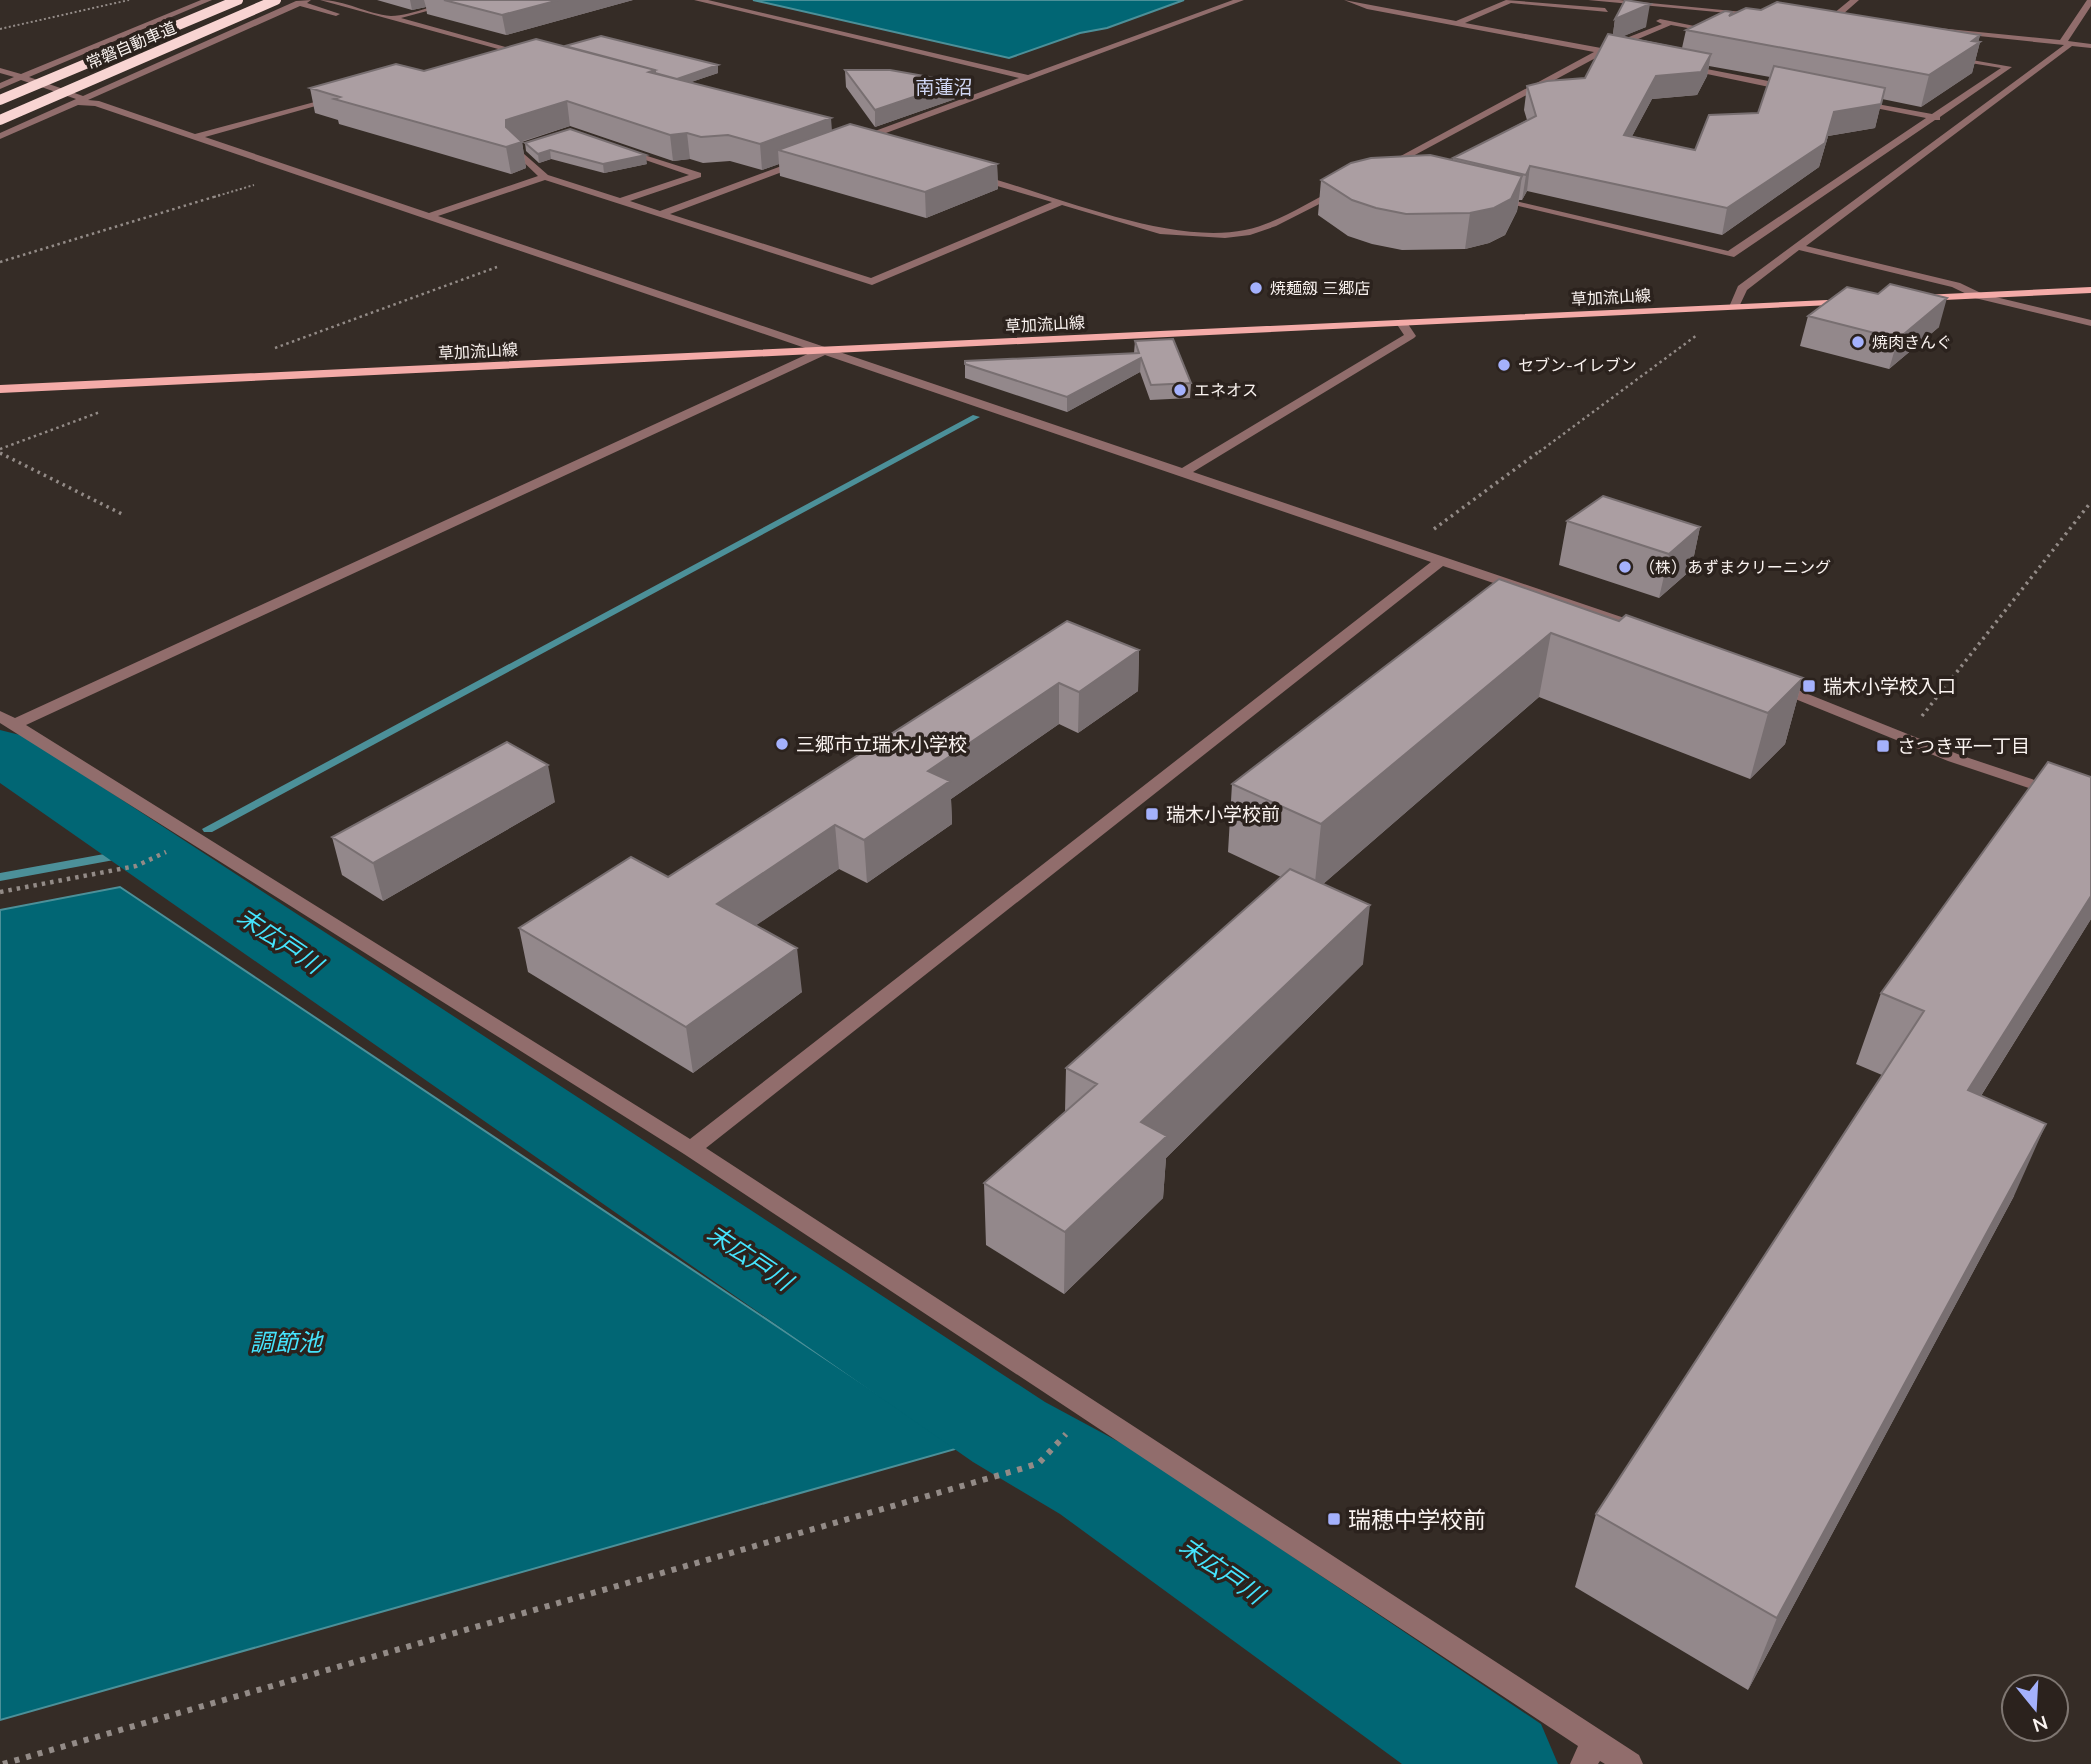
<svg xmlns="http://www.w3.org/2000/svg" width="2091" height="1764" viewBox="0 0 2091 1764" font-family="Mulish,'Noto Sans JP',sans-serif">
<style>
.water{fill:#016674;stroke:#4c9099;stroke-width:2}
.lines{fill:none;stroke-linecap:round;stroke-linejoin:round}
.stream{fill:#4c9099;fill-rule:evenodd}
.river{fill:#016674;fill-rule:evenodd}
.path-far4{stroke:#938b87;stroke-width:2;stroke-dasharray:2 2.5;stroke-linecap:butt}
.path-far3{stroke:#938b87;stroke-width:2.5;stroke-dasharray:2.5 3.5;stroke-linecap:butt}
.path-far2{stroke:#938b87;stroke-width:3.5;stroke-dasharray:2.5 4.5;stroke-linecap:butt}
.path-far1{stroke:#938b87;stroke-width:4.5;stroke-dasharray:3.5 5;stroke-linecap:butt}
.path{stroke:#938b87;stroke-width:6;stroke-dasharray:5 7;stroke-linecap:butt}
.minor{fill:#916d6c;fill-rule:evenodd}
.major{fill:#f4aba8;fill-rule:evenodd}
.highway-bridge{stroke:#f8d4d2;stroke-width:10}
.wall{fill:#93888b;fill-rule:evenodd}
.shaded-wall{fill:#786f71}
.building{fill:#ab9ea2;stroke:#786f71;stroke-width:2}
.poi-dot{fill:#a4b1fc;stroke:#2b221d;stroke-width:2.5}
.labels{text-anchor:middle;dominant-baseline:central;stroke-width:7;stroke-linejoin:round;paint-order:stroke}
.far-street-label{font-size:16px;fill:#faf3f0;stroke:#2b221d}
.far-poi-label{font-size:16px;fill:#faf3f0;stroke:#2b221d;text-anchor:start}
.far-quarter-label{font-size:19px;fill:#d0d6f3;stroke:#2b221d}
.poi-label{font-size:19px;fill:#faf3f0;stroke:#2b221d;text-anchor:start}
.near-poi-label{font-size:23px;fill:#faf3f0;stroke:#2b221d;text-anchor:start}
.near-water-label{font-size:24px;font-style:italic;fill:#45e4fd;stroke:#2b221d}
</style>
<rect width="100%" height="100%" fill="#352c26"/>
<path class="water" d="M753 0H1184L1107 28 1080 33 1009 58Z
M120 887 959 1448 0 1720V910Z"/>
<g class="lines">
<path class="stream" d="M973 415 980 417 212 832H204L202 829Z
M148 846 154 850 152 853 0 881V873Z"/>
<path class="river" d="M0 730 24 736 1045 1402 1134 1450 1541 1724 1558 1764H1402L1060 1514 973 1462 0 783Z"/>
<path class="path-far4" d="M0 29 129 0
M214 197 254 185"/>
<path class="path-far3" d="M0 262 220 195
M275 348 497 267
M0 449 100 412
M1539 452 1697 335"/>
<path class="path-far2" d="M0 453 124 515
M1434 529 1541 450
M1922 716 2091 502"/>
<path class="path-far1" d="M0 892 136 866 166 852"/>
<path class="path" d="M3 1764 1024 1468 1039 1463 1066 1434"/>
<path class="minor" d="M201 0H212L29 77 83 96 296 1 311 0 307 3 340 14 336 16 300 6 88 100 99 101 195 134 337 96V100L205 137 429 213 538 176 512 151 510 149 515 146 548 175 620 198 689 175 622 152V148L701 173V177L630 201 660 211 803 158 806 159V163L670 214 871 278 1052 202 973 179V175L976 174C1052 194 1169 246 1245 230 1278 223 1307 203 1337 188H1343V192L1276 226 1250 235 1225 238 1160 234 1062 205 872 285 545 180 438 216 1182 468 1404 335 1396 323 1406 321 1416 336 1414 338 1193 472 1648 626 1650 629 1648 632H1638L1443 566 706 1148 1639 1755 1643 1764H1605L1600 1761 1598 1764H1570L1578 1746 684 1154 0 723V711L15 718 814 351 95 106 78 105 0 139V133L76 99 21 80 0 89V83L14 77 0 73V68L21 74ZM825 355 1431 562 690 1139 26 725Z
M320 0C345 0 367 14 391 16 413 16 442 0 468 0L401 18 531 54 524 56Z
M694 0H708L1028 75 1233 0H1244L859 143 856 142V138L1019 78Z
M1344 0 1456 21 1506 0 1605 8 1608 12 1511 3 1465 23 1601 48 1662 24 1656 21 1660 19 1719 31 1715 33 1671 25 1610 51V54H1603L1387 170 1382 167 1384 165 1594 52 1367 9Z
M1588 0H1619L1764 14 1760 16Z
M1850 0H1859L1834 22H1828V18Z
M2087 0H2091V6L2068 41 2091 44V48L2072 46 1806 246 1960 283 1983 294 2091 320V326L1975 298 1952 287 1799 250 1747 290 1738 309H1730L1729 307 1738 286 2064 45 1931 31 1928 27 2060 40Z
M1949 56 2012 67 1940 117V120H1935L1734 257 1489 199 1494 196 1728 251 1926 118 1855 104V100L1932 114 2001 68 1952 60Z
M1686 65 1789 85 1793 88 1789 91 1683 69Z
M1778 682 1960 755 2091 799V809L1948 761 1773 690 1770 687Z"/>
<path class="major" d="M2091 287V293L1923 301 1918 298 1923 295Z
M1849 299 1854 302 1853 304 0 393V385Z"/>
<path class="highway-bridge" d="M0 100 238 0
M0 120 276 0"/>
</g>
<path class="wall" d="M377 0H633L506 35 427 14 426 7 412 10Z
M1761 10 1980 35 1978 42H1980L1972 73 1921 107 1882 99 1875 128 1828 136 1819 167 1722 235 1527 191 1522 200H1519L1517 211 1505 235 1489 243 1465 249 1402 250 1372 244 1348 236 1318 215 1321 180 1453 161V158L1527 120 1524 110 1527 86 1585 78 1613 34 1615 19 1646 27 1623 36 1682 48 1686 30 1732 12 1731 16ZM1709 66 1770 77 1758 113 1695 150 1632 136 1652 99 1697 95 1707 76Z
M565 46 718 65V73L691 82 832 131 997 164 998 189 926 218 780 176 779 164 762 170 730 161 703 163 690 159 673 161 570 126 522 142 526 168 511 174 339 124 338 120 315 113 310 88 424 71Z
M845 70 958 98 875 127 846 87Z
M525 143 647 164 604 173 551 159 539 163 526 151Z
M1878 294 1939 327 1889 369 1800 346 1808 316Z
M1135 341 1191 383 1190 398 1150 400 1140 372 1067 412 965 378V364L1134 353Z
M1567 521 1700 527 1691 570 1659 598 1559 565Z
M1499 579 1619 621 1803 678 1785 744 1750 779 1539 697 1323 884 1363 964 1166 1158 1163 1198 1064 1294 986 1245 984 1183 1065 1112 1066 1068 1281 877 1228 852 1232 784Z
M1067 621 1139 650 1138 691 1078 733 1059 724 951 799 952 824 867 883 839 869 756 925 802 992 693 1073 528 972 519 928 668 877Z
M2091 777V919L1981 1096 2014 1196 1748 1690 1575 1587 1596 1514 1882 1075 1856 1064 1881 993Z
M555 802 383 901 342 875 332 837Z"/>
<path class="shaded-wall" d="M410 0H424L426 7 412 10Z
M559 0H633L506 35 502 15Z
M1650 4 1646 27 1612 41 1615 19Z
M1980 35 1978 44 1980 42 1972 73 1921 107 1929 75 1972 41Z
M1711 54 1707 76 1697 95 1652 99 1620 159 1624 135 1656 76Z
M718 65V73L674 88V80Z
M958 82V98L875 127V110Z
M567 101 570 126 510 145 522 142 526 168 511 174 506 147V120Z
M1881 104 1875 128 1828 136 1819 167 1722 235 1727 208 1834 112Z
M831 118 833 144 778 150 779 164 762 170 760 144Z
M687 133 690 159 673 161 670 135Z
M550 150 551 159 539 163 538 154Z
M646 155 647 164 604 173 603 164Z
M997 164 998 189 926 218 925 192Z
M1530 166 1527 191 1522 200 1526 175Z
M1522 176 1517 211 1505 235 1489 243 1465 249 1470 213Z
M1947 298 1939 327 1889 369 1898 339Z
M1141 358 1140 372 1067 412V397Z
M1700 527 1691 570 1659 598 1669 554Z
M1551 633 1539 697 1314 892 1321 824Z
M1139 650 1138 691 1078 733 1079 692Z
M1803 678 1785 744 1750 779 1768 713Z
M1059 683V724L951 799 952 824 867 883 864 840 928 771Z
M548 765 555 802 383 901 373 863Z
M835 825 839 869 723 948 717 904Z
M2091 896V919L1939 1163 1968 1090Z
M1370 905 1363 964 1166 1158 1163 1198 1064 1294 1065 1232 1141 1122Z
M797 948 802 992 693 1073 686 1027Z
M2046 1124 2014 1196 1748 1690 1777 1618Z"/>
<path class="building" d="M444 0H559L502 15Z
M1625 0 1650 4 1615 19Z
M1777 2 1980 35 1972 41 1980 42 1929 75 1686 30 1725 11 1732 12 1729 16 1746 8 1761 10Z
M1608 34 1711 54 1701 72 1656 76 1624 135 1695 150 1709 115 1758 113 1774 66 1885 88 1881 104 1834 112 1825 143 1727 208 1530 166 1526 175 1453 158 1536 116 1527 86 1547 81 1585 78Z
M601 36 718 65 677 79 655 73V70L565 46Z
M536 39 655 70 649 72 831 118 760 144 728 135 701 137 687 133 670 135 567 101 506 120V127L522 142 506 147 334 99 340 97 310 88 396 64 424 71Z
M845 70H890L958 82 875 110Z
M850 124 997 164 925 192 778 150Z
M570 129 646 155 603 164 550 150 538 154 525 143Z
M1430 155 1522 176 1511 199 1494 208 1470 213 1406 214 1376 208 1352 200 1321 180 1351 163 1371 158Z
M1890 284 1947 298 1898 339 1808 316 1847 287 1878 294Z
M1173 339 1191 383 1151 385 1141 358 1067 397 965 364V361L1139 353 1135 341Z
M1603 496 1700 527 1669 554 1567 521Z
M1499 579 1619 621 1626 615 1803 678 1768 713 1551 633 1321 824 1232 784Z
M1067 621 1139 650 1079 692 1059 683 928 771 950 781 864 840 835 825 717 904 797 948 686 1027 519 928 631 857 668 877Z
M507 742 548 765 373 863 332 837Z
M2048 762 2091 777V896L1968 1090 2046 1124 1777 1618 1596 1514 1924 1011 1881 993Z
M1290 869 1370 905 1141 1122 1167 1136 1065 1232 984 1183 1097 1084 1066 1068Z"/>
<g class="poi-dot">
<circle cx="1256" cy="288" r="7"/>
<circle cx="1858" cy="342" r="7"/>
<circle cx="1504" cy="365" r="7"/>
<circle cx="1180" cy="390" r="7"/>
<circle cx="1625" cy="567" r="7"/>
<rect x="1802" y="679" width="14" height="14" rx="3.5"/>
<circle cx="782" cy="744" r="7"/>
<rect x="1876" y="739" width="14" height="14" rx="3.5"/>
<rect x="1145" y="807" width="14" height="14" rx="3.5"/>
<rect x="1327" y="1512" width="14" height="14" rx="3.5"/>
</g>
<g class="labels">
<g class="far-street-label">
<text transform="translate(131 45) rotate(-23)">常磐自動車道</text>
<text transform="translate(1611 297) rotate(-3)">草加流山線</text>
<text transform="translate(1045 324) rotate(-3)">草加流山線</text>
<text transform="translate(478 351) rotate(-3)">草加流山線</text>
</g>
<g class="far-poi-label">
<text x="1270" y="288">焼麺劔 三郷店</text>
<text x="1872" y="342">焼肉きんぐ</text>
<text x="1518" y="365">セブン-イレブン</text>
<text x="1194" y="390">エネオス</text>
<text x="1639" y="567">（株）あずまクリーニング</text>
</g>
<g class="far-quarter-label">
<text x="944" y="87">南蓮沼</text>
</g>
<g class="poi-label">
<text x="1823" y="686">瑞木小学校入口</text>
<text x="796" y="744">三郷市立瑞木小学校</text>
<text x="1897" y="746">さつき平一丁目</text>
<text x="1166" y="814">瑞木小学校前</text>
</g>
<g class="near-poi-label">
<text x="1348" y="1519">瑞穂中学校前</text>
</g>
<g class="near-water-label">
<text transform="translate(280 940) rotate(34)">末広戸川</text>
<text transform="translate(750 1257) rotate(34)">末広戸川</text>
<text x="286" y="1342">調節池</text>
<text transform="translate(1222 1570) rotate(35)">末広戸川</text>
</g>
</g>
<g transform="translate(2035 1708) rotate(162)"><circle r="33" fill="#2b221d" stroke="#7e7671" stroke-width="2"/>
<path d="M0-5L12 26L0 18L-12 26Z" fill="#a4b1fc"/>
<text y="-10" font-size="19" font-weight="bold" text-anchor="middle" fill="#faf3f0">N</text>
</g>
</svg>
